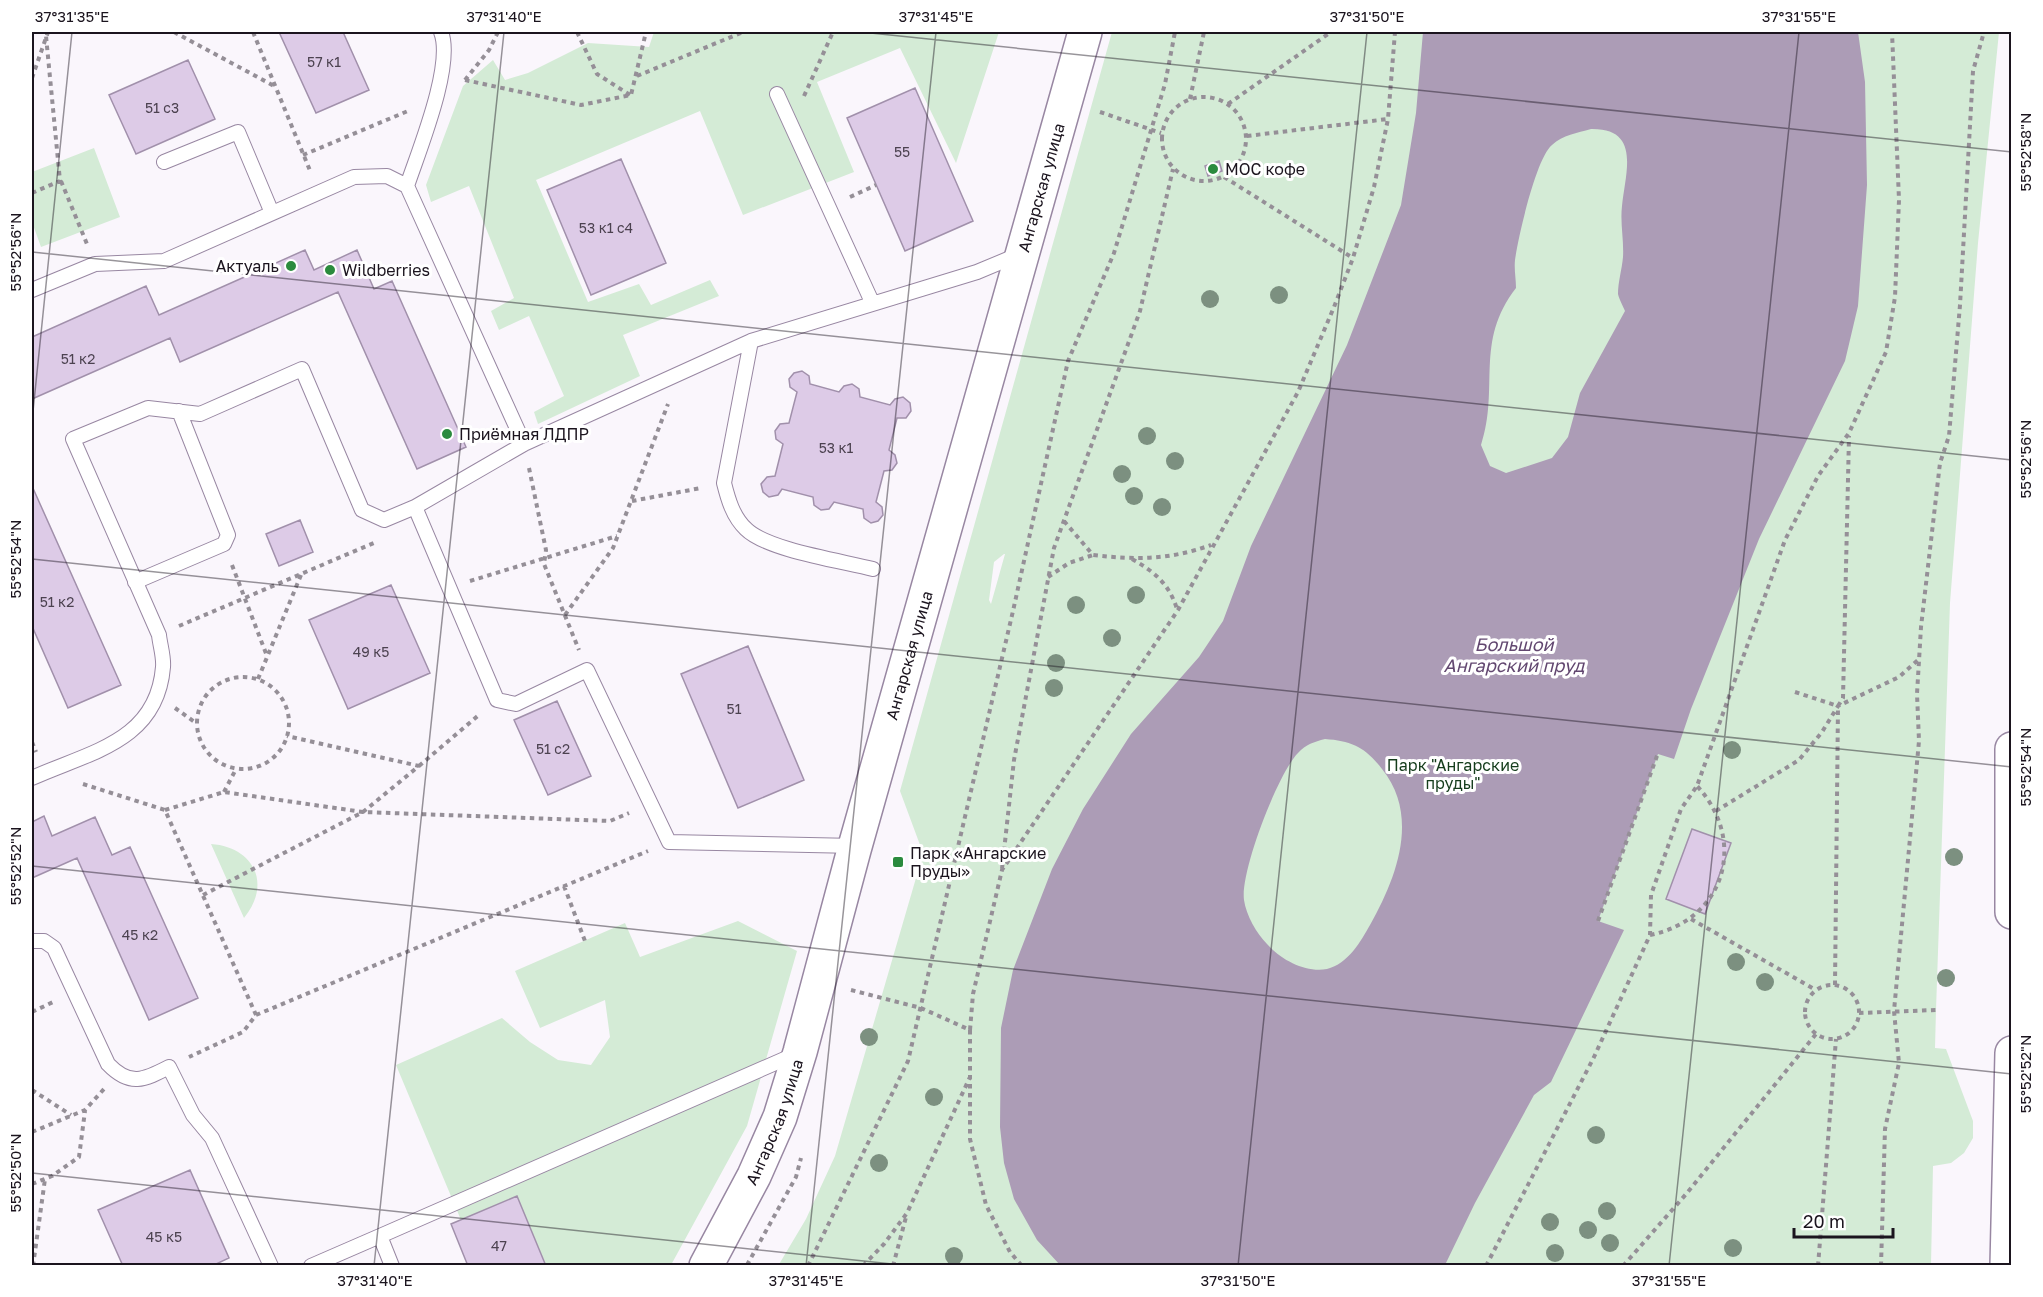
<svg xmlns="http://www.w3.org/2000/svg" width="2043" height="1297" viewBox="0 0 2043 1297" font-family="'Golos Text',sans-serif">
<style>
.green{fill:#d4ebd6;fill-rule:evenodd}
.water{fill:#ac9cb6;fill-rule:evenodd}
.building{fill:#ddcbe7;stroke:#a190ab;stroke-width:1.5}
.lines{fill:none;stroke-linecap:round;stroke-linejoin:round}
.service-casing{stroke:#9887a2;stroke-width:16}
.tertiary-casing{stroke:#9887a2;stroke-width:36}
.path{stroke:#958f97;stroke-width:4;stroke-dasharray:4.5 4.5;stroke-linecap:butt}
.service{stroke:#fff;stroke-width:14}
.tertiary{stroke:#fff;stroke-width:33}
.tree{fill:#7c9080}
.ticks{fill:none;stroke:#1b141e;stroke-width:1.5;stroke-opacity:0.45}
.poi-dot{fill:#2b8b3e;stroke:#fff;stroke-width:2}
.labels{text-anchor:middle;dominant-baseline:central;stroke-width:6;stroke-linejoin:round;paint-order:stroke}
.number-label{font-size:14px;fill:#4c4250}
.poi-label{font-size:16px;fill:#1b141e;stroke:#fff;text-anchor:start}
.street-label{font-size:16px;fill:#1b141e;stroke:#fff}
.park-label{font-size:16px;fill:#143c1b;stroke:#fff}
.water-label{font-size:18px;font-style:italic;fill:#624770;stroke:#fff}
.neatline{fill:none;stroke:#1b141e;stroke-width:2}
.ticks-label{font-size:15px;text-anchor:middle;fill:#1b141e}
</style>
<rect width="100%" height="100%" fill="#faf6fc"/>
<path class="green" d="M654 32H999L956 163 900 48 817 82 854 172 743 215 700 111 536 180 588 302 639 284 651 305 710 280 719 296 623 335 640 376 538 424 534 412 564 396 529 316 499 330 491 311 514 298 469 186 431 202 426 185 463 86 493 60 505 80 528 73 588 43 649 47Z
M1112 32H1999L1978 243 1950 603 1936 1010 1935 1048 1946 1049 1973 1121V1138L1964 1153 1951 1163 1933 1166 1931 1265 778 1266 806 1219 835 1156 916 878 923 853 900 791ZM1004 554H1005L991 604 989 600 994 562Z
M94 148 120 217 41 247 32 222V172Z
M211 844C254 847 272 884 244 918Z
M738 921 797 951 747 1126 671 1265H546L517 1196 461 1220 396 1065 502 1018 530 1042 558 1060 591 1065 610 1037 605 1000 540 1028 515 971 625 923 640 957Z"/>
<path class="water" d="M1423 32H1858L1865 82 1867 185 1858 306 1845 361 1759 539 1691 709 1674 759 1658 754 1598 921 1624 930 1551 1082 1534 1095 1475 1203 1445 1265H1060L1037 1240 1014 1199 1004 1163 1000 1127 1001 1028 1013 970 1052 869 1083 809 1131 734 1199 657 1223 621 1251 546 1347 345 1401 205 1416 113ZM1591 129C1642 128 1625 174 1622 206 1620 223 1624 240 1623 257 1622 269 1618 282 1618 294 1619 299 1623 306 1625 311L1580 393 1568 437 1552 458 1506 473 1490 466 1481 445C1500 388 1474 342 1516 288 1516 279 1514 269 1515 260 1518 238 1536 158 1552 145 1563 135 1577 133 1591 129ZM1325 739C1352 741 1365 747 1382 769 1420 816 1397 877 1370 925 1361 941 1348 964 1327 969 1306 973 1281 960 1267 944 1257 934 1246 915 1244 900 1240 872 1278 773 1298 753 1306 744 1314 742 1325 739Z"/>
<path class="building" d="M279 32H343L369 90 316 113Z
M188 60 215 119 136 154 109 95Z
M915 88 973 221 905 251 847 118Z
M621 159 666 263 591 295 547 190Z
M1219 161 1222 171 1208 176 1205 166Z
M305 250 314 270 357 250 374 289 392 281 466 447 417 469 338 292 180 362 170 338 32 399V337L146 286 159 315Z
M802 371 809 376 810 384 839 392 844 386 852 384 859 389 860 397 890 405 895 399 903 397 910 403 911 411 906 418H897L889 450 895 455 897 463 892 470 884 471 876 502 882 507 883 515 878 521 871 523 864 518 863 509 834 502 829 509 821 510 814 505 813 497 782 489 778 495 769 497 763 492 761 484 767 477 775 476 783 444 776 439 775 431 780 424 789 423 797 392 790 387 789 379 794 373Z
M32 486 121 685 68 708 32 626Z
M300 520 313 552 279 566 266 534Z
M391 585 430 673 348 709 309 620Z
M748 646 804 780 738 808 681 674Z
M557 701 591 776 548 795 514 720Z
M44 816 52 836 95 817 112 855 130 847 198 998 149 1020 77 858 32 878V822Z
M1692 829 1731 843 1705 914 1666 899Z
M190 1170 229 1258 212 1266H123L98 1210Z
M517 1196 546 1266H468L451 1224Z"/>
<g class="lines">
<g class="service-casing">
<path id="service" d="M777 94 872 302
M164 162 238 132 272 213
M407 186C419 150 454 65 441 32
M32 290 95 264 164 261 354 177 387 176 407 186 524 444
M751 341 724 483C728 499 733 517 746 529 767 550 842 561 873 569
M415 507 524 444 751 341 977 272 1020 254
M135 582 224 544 228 535 179 411
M32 778C89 752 157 742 163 667 164 657 160 645 159 635L73 439 148 408 200 414 302 369 362 510 384 520 415 507 497 700 516 704 587 670 669 842 856 846
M32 941H44L54 948 108 1064C130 1087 144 1080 169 1067L193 1115 212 1138 271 1266
M380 1236 796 1054
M311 1266 380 1236 392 1266"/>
</g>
<g class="tertiary-casing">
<g id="tertiary">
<path d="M2012 749V912"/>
<path id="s1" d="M706 1266 754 1176 780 1117 800 1052 854 850 1085 32"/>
<path d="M2007 1266 2012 1053"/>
</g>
</g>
<path class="path" d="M174 32 276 87
M253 32 311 173
M577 32 597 74 630 95
M637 76 743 32
M32 78 48 32
M465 80 581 105 631 95 646 32
M465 80 489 50 498 32
M804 96 833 32
M1162 139a42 42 0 1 1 84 0a42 42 0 1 1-84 0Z
M1190 99 1204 32
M1228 104 1331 32
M1100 112 1161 133
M1247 136 1388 119
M303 155 408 111
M1224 177 1353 258
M61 181 87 244
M32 193 60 181 46 36
M850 197 876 185
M529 468 546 550 544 564 579 650
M632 501 701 488
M1064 521 1093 555C1137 560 1169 560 1211 545
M1132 559C1155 572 1169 584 1177 609
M232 565 267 656
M1048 577 1069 563 1093 555
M470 581 617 536
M565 615 613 548 668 404
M179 626 376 542
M197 723a46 46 0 1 1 92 0a46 46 0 1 1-92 0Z
M258 679 301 575
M1795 692 1838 706
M175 708 196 723
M32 742 36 752
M419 766 480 714
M83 784 165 810 256 1015 243 1032 189 1057
M224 792 236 769
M165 810 224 792 363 812 610 821 629 813
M1716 811 1799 760 1822 732 1838 706 1899 677 1919 659
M1002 869 1014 760 1054 548 1140 311 1173 169
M564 886 585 941
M203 895 363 812 419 766 287 736
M1691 919 1816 990
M1598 921 1658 753
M1650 935C1725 920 1748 841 1697 786
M1835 985 1838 706 1843 698 1849 436
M1805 1012a27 27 0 1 1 54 0a27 27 0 1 1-54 0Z
M851 990 921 1008 970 1030V1139L986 1205 1010 1252 1022 1266
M32 1012 53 1002
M1859 1013 1936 1010
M256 1015 648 851
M970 1030 973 994 1002 870 1178 610 1298 392 1334 307 1353 258 1374 187 1388 119 1395 32
M32 1090 71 1115
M32 1132 85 1110 104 1089
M32 1184 52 1176 79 1157 85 1111
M747 1265 796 1177 801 1158
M33 1266 45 1179
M52 1266H60
M808 1266 908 1061 1013 611 1068 361 1114 253 1165 84 1175 32
M863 1266 884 1244 907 1213 970 1077
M893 1266 906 1217
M1486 1266 1594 1057 1650 935 1651 895 1681 809 1697 786 1785 540 1818 476 1849 433 1886 352 1895 297 1899 200 1892 32
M1623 1266 1687 1193 1816 1034
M1818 1266 1836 1039
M1881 1266 1885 1129 1899 1063 1894 1011 1919 741 1917 694 1921 627 1940 463 1949 436 1960 305 1973 71 1984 32"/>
<use href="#service" class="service"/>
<use href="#tertiary" class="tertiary"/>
</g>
<g class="tree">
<circle cx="1279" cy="295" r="9"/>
<circle cx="1210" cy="299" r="9"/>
<circle cx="1147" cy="436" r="9"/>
<circle cx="1175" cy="461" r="9"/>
<circle cx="1122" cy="474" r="9"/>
<circle cx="1134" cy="496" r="9"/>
<circle cx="1162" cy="507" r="9"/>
<circle cx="1136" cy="595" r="9"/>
<circle cx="1076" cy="605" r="9"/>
<circle cx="1112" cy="638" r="9"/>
<circle cx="1056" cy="663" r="9"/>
<circle cx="1054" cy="688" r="9"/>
<circle cx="1732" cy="750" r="9"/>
<circle cx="1954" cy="857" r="9"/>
<circle cx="1736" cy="962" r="9"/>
<circle cx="1946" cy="978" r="9"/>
<circle cx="1765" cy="982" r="9"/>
<circle cx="869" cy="1037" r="9"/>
<circle cx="934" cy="1097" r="9"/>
<circle cx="1596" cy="1135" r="9"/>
<circle cx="879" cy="1163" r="9"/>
<circle cx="1607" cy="1211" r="9"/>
<circle cx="1550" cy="1222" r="9"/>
<circle cx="1588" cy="1230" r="9"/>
<circle cx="1610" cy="1243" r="9"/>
<circle cx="1733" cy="1248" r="9"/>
<circle cx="1555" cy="1253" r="9"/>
<circle cx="954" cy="1256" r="9"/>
</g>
<path class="ticks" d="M861 32 2012 152M32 252 2012 460M32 421 72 32M32 559 2012 767M32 866 2012 1074M32 1173 911 1266M374 1266 504 32M806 1266 936 32M1238 1266 1367 32M1669 1266 1799 32"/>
<g class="poi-dot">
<circle cx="1213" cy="169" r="6"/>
<circle cx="291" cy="266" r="6"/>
<circle cx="330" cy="270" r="6"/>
<circle cx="447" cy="434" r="6"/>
<rect x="892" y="856" width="12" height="12" rx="3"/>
</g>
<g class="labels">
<g class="number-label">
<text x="324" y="61">57 к1</text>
<text x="162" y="107">51 с3</text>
<text x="902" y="151">55</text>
<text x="606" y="227">53 к1 с4</text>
<text x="78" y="358">51 к2</text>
<text x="836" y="447">53 к1</text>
<text x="57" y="601">51 к2</text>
<text x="371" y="651">49 к5</text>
<text x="734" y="708">51</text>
<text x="553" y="748">51 с2</text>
<text x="140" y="934">45 к2</text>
<text x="164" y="1236">45 к5</text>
<text x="499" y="1245">47</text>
</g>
<g class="poi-label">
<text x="1225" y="169">МОС кофе</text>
<text x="279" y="266" text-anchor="end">Актуаль</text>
<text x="342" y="270">Wildberries</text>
<text x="459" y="434">Приёмная ЛДПР</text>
<text x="910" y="853">Парк «Ангарские<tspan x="910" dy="18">Пруды»</tspan></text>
</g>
<g class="street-label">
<text stroke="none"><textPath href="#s1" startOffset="1132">Ангарская улица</textPath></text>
<text stroke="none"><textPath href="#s1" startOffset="646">Ангарская улица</textPath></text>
<text stroke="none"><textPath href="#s1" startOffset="160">Ангарская улица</textPath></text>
</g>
<g class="park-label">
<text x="1453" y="765">Парк "Ангарские<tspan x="1453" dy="18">пруды"</tspan></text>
</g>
<g class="water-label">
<text x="1514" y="644">Большой<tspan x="1514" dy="21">Ангарский пруд</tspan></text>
</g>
</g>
<rect width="2043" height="1297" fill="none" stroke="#ffffff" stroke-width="66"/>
<path d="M1794 1228v9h99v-9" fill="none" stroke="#1b141e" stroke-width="3"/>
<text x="1803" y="1228" font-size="18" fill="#1b141e" stroke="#ffffff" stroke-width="4.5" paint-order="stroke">20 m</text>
<rect x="33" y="33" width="1977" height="1231" class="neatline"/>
<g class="ticks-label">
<text x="72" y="22">37°31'35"E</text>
<text x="504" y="22">37°31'40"E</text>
<text x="936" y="22">37°31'45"E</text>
<text x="1367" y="22">37°31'50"E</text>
<text x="1799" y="22">37°31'55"E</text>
<text transform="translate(2026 152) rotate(-90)" y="5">55°52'58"N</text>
<text transform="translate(16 252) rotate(-90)" y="5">55°52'56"N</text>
<text transform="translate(2026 459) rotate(-90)" y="5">55°52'56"N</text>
<text transform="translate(16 559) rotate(-90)" y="5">55°52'54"N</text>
<text transform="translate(2026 767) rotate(-90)" y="5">55°52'54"N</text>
<text transform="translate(16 866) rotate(-90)" y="5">55°52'52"N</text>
<text transform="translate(2026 1074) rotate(-90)" y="5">55°52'52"N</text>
<text transform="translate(16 1173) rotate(-90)" y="5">55°52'50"N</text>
<text x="375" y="1286">37°31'40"E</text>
<text x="806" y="1286">37°31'45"E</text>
<text x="1238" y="1286">37°31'50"E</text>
<text x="1669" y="1286">37°31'55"E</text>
</g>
</svg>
